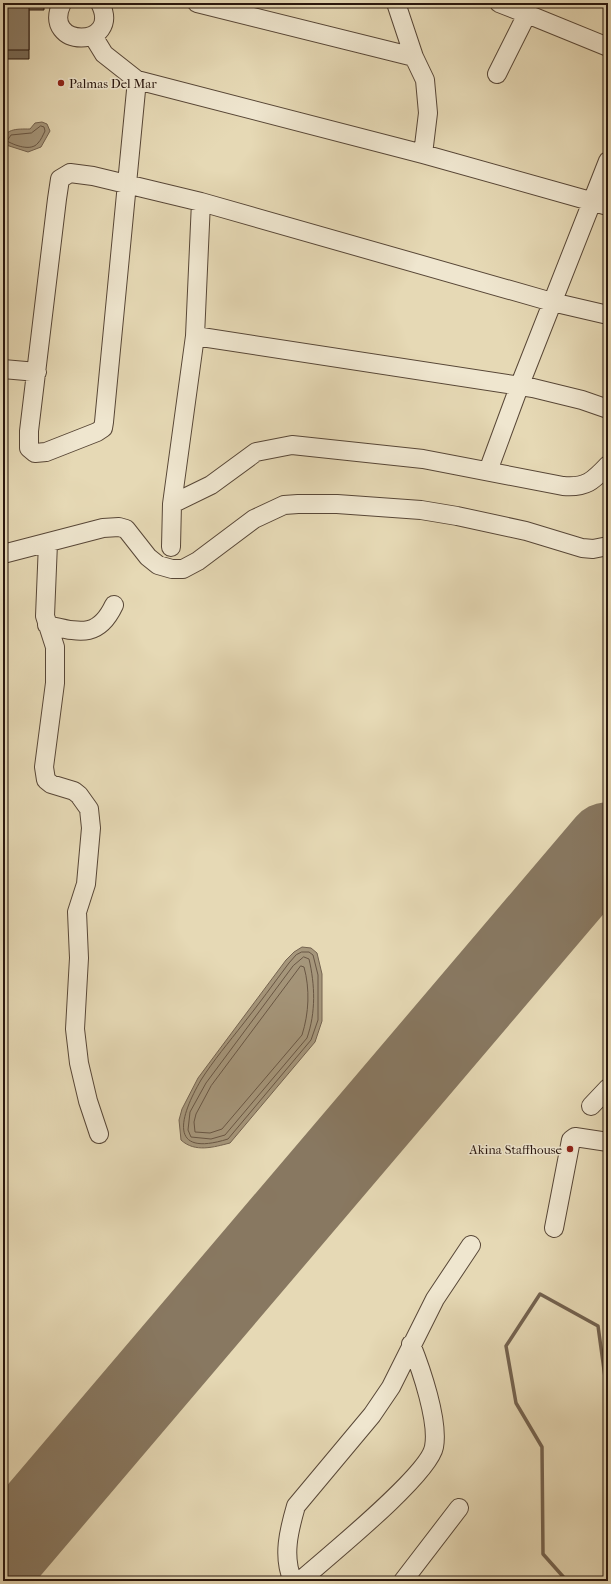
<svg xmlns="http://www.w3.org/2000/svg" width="611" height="1584" viewBox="0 0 611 1584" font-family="'IM FELL French Canon',serif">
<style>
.water{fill:#a6977c;stroke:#746350}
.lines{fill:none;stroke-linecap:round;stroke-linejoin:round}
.shore{stroke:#685644;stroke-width:1}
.stream{stroke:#746350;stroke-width:3.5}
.taxiway{stroke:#887861;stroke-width:34}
.runway{stroke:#887861;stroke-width:84}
.minor-casing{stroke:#584737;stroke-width:20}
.minor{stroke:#efe6cf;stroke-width:18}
.wall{fill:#786a56;stroke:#29160d}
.building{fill:#8b7b64;stroke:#29160d}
.poi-dot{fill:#8f2418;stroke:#efe6cf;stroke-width:1.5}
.labels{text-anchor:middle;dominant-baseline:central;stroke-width:3;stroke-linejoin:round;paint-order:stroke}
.poi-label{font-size:13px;fill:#29160d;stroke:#efe6cf;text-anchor:start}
</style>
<rect width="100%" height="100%" fill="#e6d9b5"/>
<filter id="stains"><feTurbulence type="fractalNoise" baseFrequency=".005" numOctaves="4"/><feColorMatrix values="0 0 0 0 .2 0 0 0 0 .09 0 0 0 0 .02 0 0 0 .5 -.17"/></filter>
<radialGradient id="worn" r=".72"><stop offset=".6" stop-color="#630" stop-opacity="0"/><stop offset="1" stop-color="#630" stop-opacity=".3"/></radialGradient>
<path class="water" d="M42 122 47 124 50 131 41 147 28 152 3 144C3 128 17 129 30 129L35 123Z
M302 947 311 948 317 953 322 974V1021L315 1042 230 1143C214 1147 195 1153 181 1140L179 1120 182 1109 198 1078 286 960 294 952Z"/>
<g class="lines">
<path class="shore" d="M41 126 44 127 45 131C43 135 41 140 38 143 31 152 14 145 7 141L11 135 31 133Z
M302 952H309L313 955 318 975V1020L311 1040 228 1139C167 1158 180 1116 201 1080 213 1061 229 1042 243 1024 259 1004 274 983 289 963L296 955Z
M304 957 309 959C315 985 316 1012 307 1038L225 1135 211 1139 191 1137 188 1130 190 1112 206 1083 293 966Z
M301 966 304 967C310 989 309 1013 302 1035L222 1129 210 1133 195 1132 194 1122 196 1114 211 1086Z"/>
<path class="stream" d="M567 1581 543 1554 542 1447 516 1403 506 1346 540 1294 598 1326 605 1377H608"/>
<path class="taxiway" d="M283 1226 271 1268C251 1283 230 1262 244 1242Z"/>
<path class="runway" d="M3 1555 608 844"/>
<g class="minor-casing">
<path id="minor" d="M62 3C40 49 123 49 100 3
M197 3 414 57
M396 3 414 57 425 80 428 113 423 154
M499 3 527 14
M93 36 104 54 137 80 423 154 608 206
M497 74 527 14 608 47
M137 80 104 422 103 428 97 432 46 452 35 453 29 448V431L57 199 60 179 70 173 93 176 201 202 552 302 608 315
M195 336 533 388 582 400 608 409
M3 369 37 372
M488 471 519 387 608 161
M172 504 211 485 256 452 292 445 423 459 563 486C586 488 593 481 608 465
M48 543 45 616 55 647V683L44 767 46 780 51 784 74 791 79 795 89 809 91 828 86 884 77 912 79 958 75 1029 79 1063 88 1101 99 1134
M171 547 172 504 195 336 201 202
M3 554 103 528 119 527 126 529 148 557 158 565 172 569H183L198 561 254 519 284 505 298 504H337L421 510 457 516 526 531 582 548 593 549 608 546
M47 625C79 632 98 639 114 605
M591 1106 608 1088
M554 1228 571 1140 575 1137 608 1142
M293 1581C282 1557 289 1530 296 1506L372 1415 391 1387 435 1299 471 1245
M300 1581C326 1558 429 1475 434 1447 439 1421 421 1369 411 1344
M403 1581 459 1508"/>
</g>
<use href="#minor" class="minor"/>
</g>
<path class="wall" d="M3 3H44V10H29V59H3Z"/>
<path class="building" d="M3 3H29V50H3Z"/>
<g class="poi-dot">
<circle cx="61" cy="83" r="4"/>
<circle cx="570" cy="1149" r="4"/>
</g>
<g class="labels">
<g class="poi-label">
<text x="69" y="83">Palmas Del Mar</text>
<text x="562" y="1149" text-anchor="end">Akina Staffhouse</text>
</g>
</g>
<rect width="611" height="1584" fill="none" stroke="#e6d9b5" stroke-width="16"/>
<rect x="4" y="4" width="603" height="1576" fill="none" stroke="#29160d" stroke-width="2"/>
<rect x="8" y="8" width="595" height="1568" fill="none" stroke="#29160d"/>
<rect width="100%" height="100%" filter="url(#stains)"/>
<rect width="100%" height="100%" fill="url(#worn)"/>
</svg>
